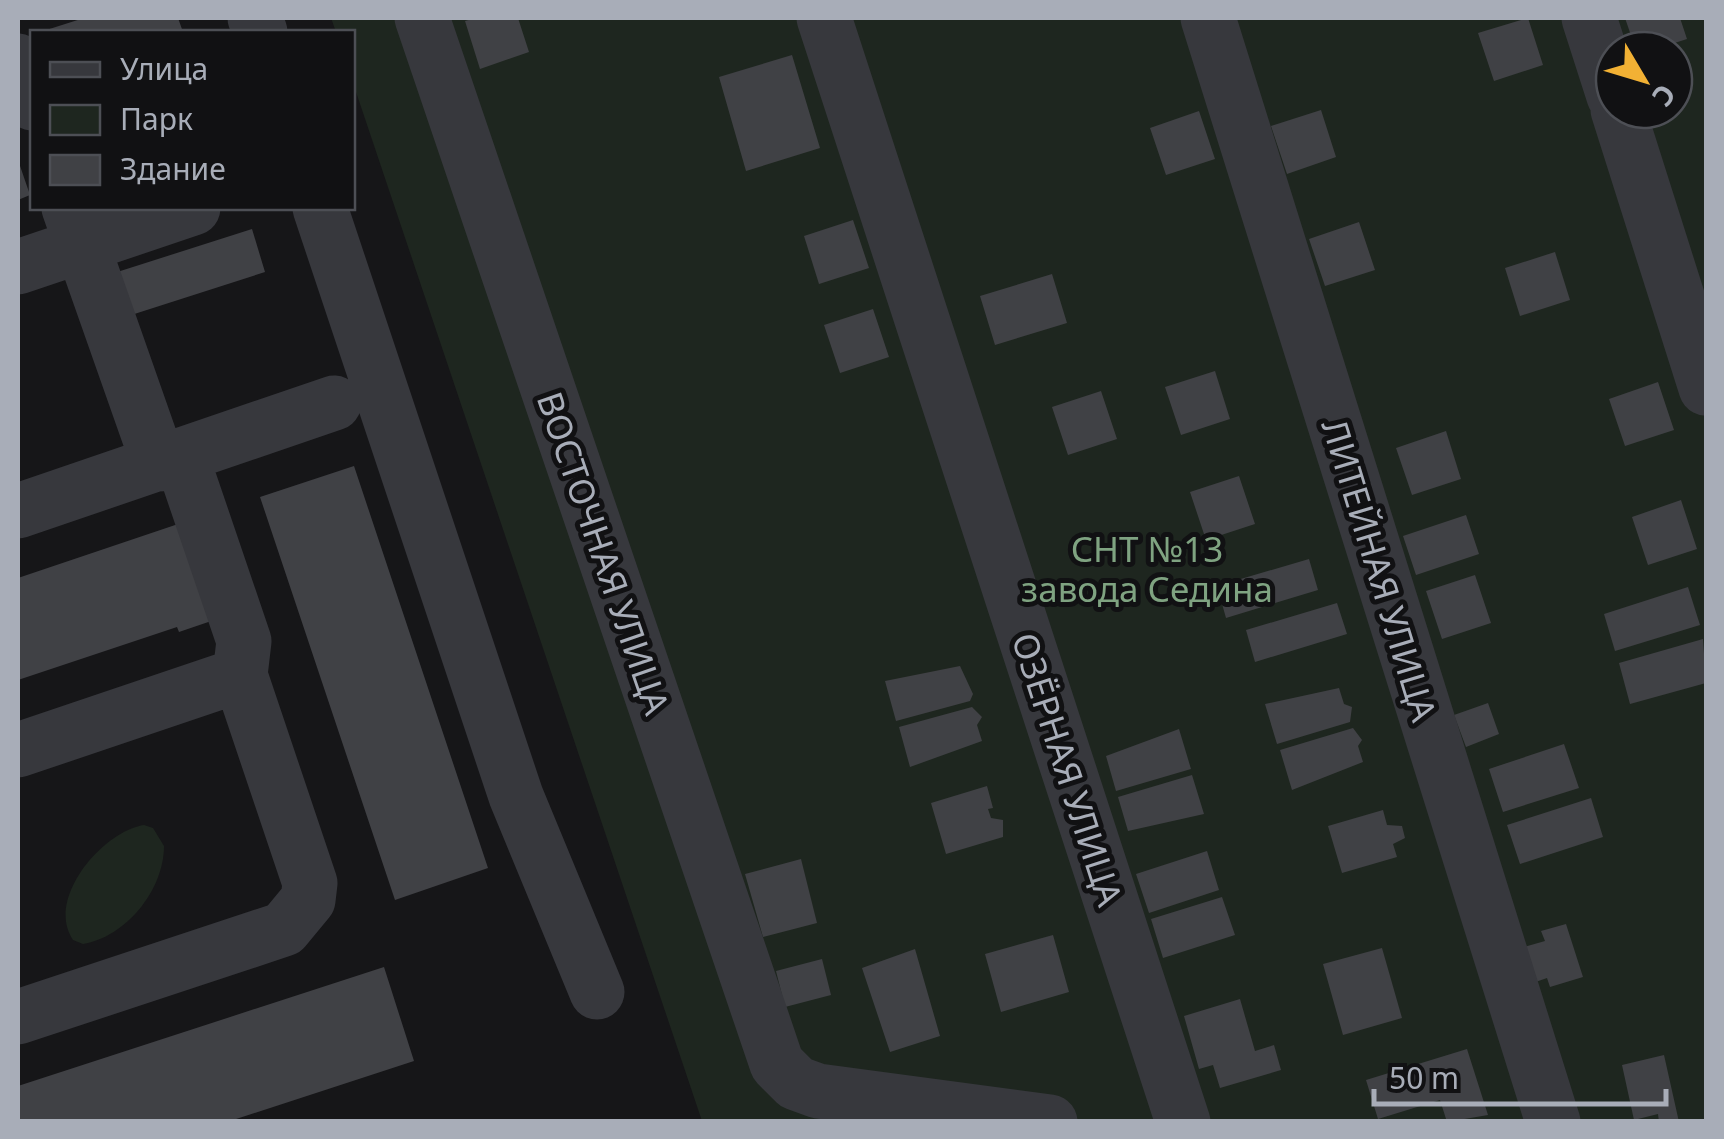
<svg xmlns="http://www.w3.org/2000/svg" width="1724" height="1139" viewBox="0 0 1724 1139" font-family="'Noto Sans',sans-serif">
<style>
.green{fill:#1e261f;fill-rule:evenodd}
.building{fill:#404145}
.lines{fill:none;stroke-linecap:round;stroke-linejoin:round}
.minor{stroke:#37383d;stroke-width:55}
.labels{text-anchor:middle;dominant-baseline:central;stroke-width:10;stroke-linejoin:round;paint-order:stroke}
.park-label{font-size:35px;fill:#7fa381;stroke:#111113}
.street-label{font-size:35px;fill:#a8adb8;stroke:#111113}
</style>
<rect width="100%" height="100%" fill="#161618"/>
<path class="green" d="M331 18H1706V1121H702L353 83 352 32H336ZM1614 50H1674V110H1614Z
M144 825 153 828 164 846C164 890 126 937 83 944L73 940C45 899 103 831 144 825Z"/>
<path class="building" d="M84 18H178L183 32H40Z
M476 18H518L529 52 480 69 465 21Z
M1528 18 1543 65 1494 81 1478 33Z
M1625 18H1680L1687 39 1653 50H1636Z
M792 55 820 148 746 171 719 77Z
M1321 110 1336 157 1287 174 1271 126Z
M1199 111 1215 159 1166 175 1150 128Z
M18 160 30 195 18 200Z
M853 220 869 268 819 284 804 236Z
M1359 222 1375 270 1325 286 1309 239Z
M252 229 265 272 125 317 111 274Z
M1555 252 1570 300 1520 316 1505 268Z
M1052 274 1067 323 995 345 980 296Z
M873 309 889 357 840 373 824 325Z
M1215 371 1230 419 1181 435 1165 387Z
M1658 382 1674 430 1625 446 1609 399Z
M1101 391 1117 439 1068 455 1052 407Z
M1446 431 1461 479 1412 495 1396 448Z
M354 466 488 868 395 900 260 497Z
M1239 476 1255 524 1206 540 1190 492Z
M1681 500 1697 549 1648 565 1632 517Z
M1466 515 1479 554 1416 575 1403 536Z
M190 520 223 617 179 632 177 627 18 680V578Z
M1309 559 1318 590 1226 618 1217 586Z
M1475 575 1491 623 1442 639 1426 591Z
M1688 587 1700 625 1615 651 1604 614Z
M1337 603 1347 634 1255 662 1246 630Z
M1703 639 1706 683 1630 704 1619 663Z
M960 666 973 694 970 701 896 721 885 681Z
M1339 688 1344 704 1352 707 1350 722 1277 744 1265 704Z
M1488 703 1499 734 1466 747 1454 715Z
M972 707 982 717 977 725 982 741 910 767 899 727Z
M1353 728 1362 740 1358 746 1363 762 1292 790 1280 750Z
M1179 729 1191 769 1116 791 1106 756Z
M1564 744 1579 788 1503 812 1489 769Z
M1192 775 1204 814 1128 831 1118 797Z
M987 786 993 808 988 809 991 818 1003 820V837L946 854 931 803Z
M1591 798 1603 837 1520 864 1507 825Z
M1383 810 1387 825 1402 826 1405 838 1393 844 1397 857 1342 873 1328 826Z
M1207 851 1219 890 1149 913 1136 874Z
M801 859 817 923 763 937 745 874Z
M1222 897 1235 935 1163 958 1151 919Z
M1566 924 1583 977 1550 987 1547 978 1524 986 1513 950 1545 941 1541 931Z
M1053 935 1069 992 1001 1012 985 954Z
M1382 948 1402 1018 1343 1035 1323 964Z
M915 949 940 1036 890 1052 862 968Z
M822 959 831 995 785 1007 776 971Z
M384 967 414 1061 227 1122H20L18 1086Z
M1240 999 1255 1051 1274 1045 1281 1070 1220 1088 1213 1065 1199 1069 1184 1016Z
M1467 1049 1488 1115 1447 1122 1440 1100 1378 1119 1366 1080Z
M1664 1055 1679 1122H1659L1658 1114 1634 1120 1622 1065Z"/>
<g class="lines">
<path class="minor" d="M255 18 260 32
M422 18 777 1064 796 1083 818 1091 1050 1122
M824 18 1183 1122
M1208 18 1553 1122
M1589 18 1614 96
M18 61 32 103
M1618 110 1706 388
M69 208 159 464
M320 208 516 796 597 992
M18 267 193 208
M181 456 244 641 240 675
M18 511 334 403
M18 750 240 675 310 883 308 900 284 929 18 1017"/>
</g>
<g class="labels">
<g class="park-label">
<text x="1147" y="548">СНТ №13<tspan x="1147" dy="40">завода Седина</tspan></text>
</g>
<g class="street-label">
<text transform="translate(604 553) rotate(71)">ВОСТОЧНАЯ УЛИЦА</text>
<text transform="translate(1380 570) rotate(73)">ЛИТЕЙНАЯ УЛИЦА</text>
<text transform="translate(1068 769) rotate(72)">ОЗЁРНАЯ УЛИЦА</text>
</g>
</g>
<rect width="1724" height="1139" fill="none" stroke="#a8adb8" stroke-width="40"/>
<rect x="30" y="30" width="325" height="180" fill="#111113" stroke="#4d4f55" stroke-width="2.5"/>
<rect x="50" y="62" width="50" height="15" fill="#37383d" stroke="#4d4f55" stroke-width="2.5"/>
<text x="120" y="80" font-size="30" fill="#a8adb8">Улица</text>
<rect x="50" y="105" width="50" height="30" fill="#1e261f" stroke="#4d4f55" stroke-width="2.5"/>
<text x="120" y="130" font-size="30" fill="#a8adb8">Парк</text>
<rect x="50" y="155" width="50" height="30" fill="#404145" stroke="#4d4f55" stroke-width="2.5"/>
<text x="120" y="180" font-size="30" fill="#a8adb8">Здание</text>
<g transform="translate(1644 80) rotate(128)"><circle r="48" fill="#111113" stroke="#4d4f55" stroke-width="2.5"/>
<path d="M0-8L18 38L0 25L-18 38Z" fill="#f2b134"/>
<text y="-15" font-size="28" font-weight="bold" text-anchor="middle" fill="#a8adb8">С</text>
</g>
<path d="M1374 1089v15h292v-15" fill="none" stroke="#a8adb8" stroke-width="5"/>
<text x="1389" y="1089" font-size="30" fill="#a8adb8" stroke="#111113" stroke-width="8" paint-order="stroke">50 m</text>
</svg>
